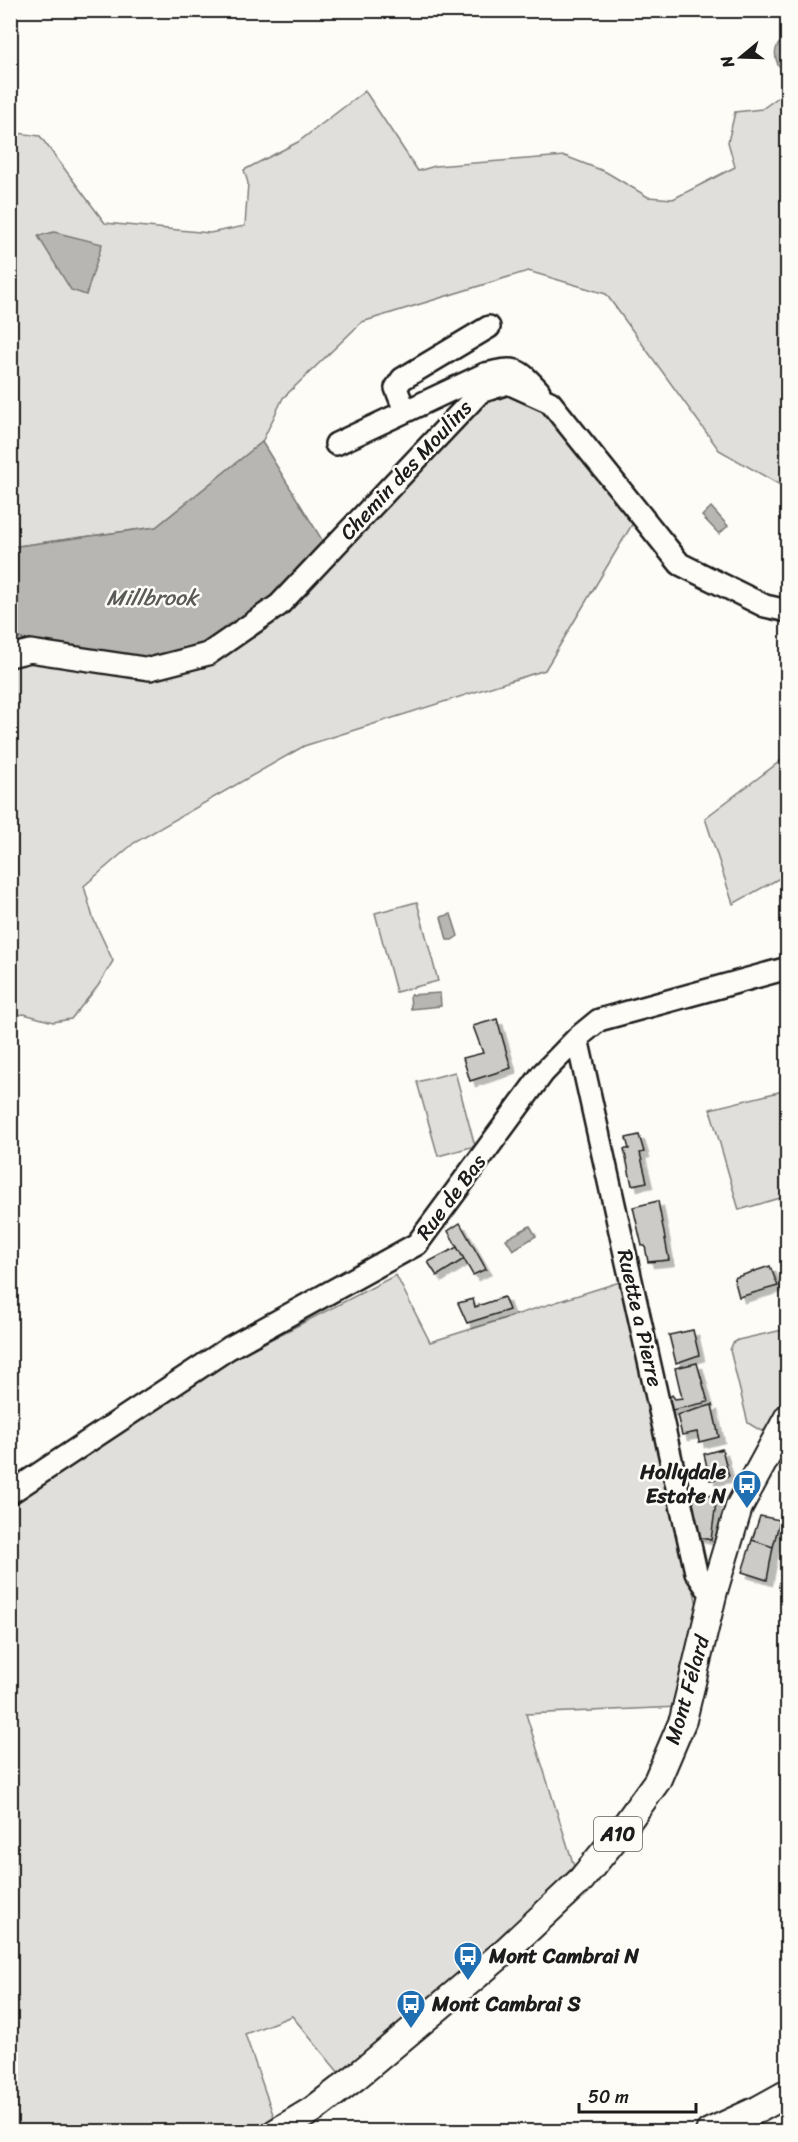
<svg xmlns="http://www.w3.org/2000/svg" width="798" height="2142" viewBox="0 0 798 2142" font-family="Sriracha,sans-serif">
<style>
.green{fill:#e0dfdb;stroke:#7e7e7c;stroke-width:1.5}
.water{fill:#b7b6b2;stroke:#797876;stroke-width:1.5}
.building{fill:#cccbc8;stroke:#1c1c1c;stroke-width:1.5;filter:url(#shadow)}
.lines{fill:none;stroke-linecap:round;stroke-linejoin:round}
.minor-casing{stroke:#1c1c1c;stroke-width:26}
.major-casing{stroke:#1c1c1c;stroke-width:30}
.minor{stroke:#fdfcf7;stroke-width:21}
.major{stroke:#fdfcf7;stroke-width:26}
.labels{text-anchor:middle;dominant-baseline:central;stroke-width:5;stroke-linejoin:round;paint-order:stroke}
.shield{fill:#fdfcf7;stroke:#605f5e;stroke-width:1.5}
.shield-label{font-size:20px;font-weight:bold;fill:#1c1c1c}
.street-label{font-size:21px;fill:#1c1c1c;stroke:#fdfcf7}
.poi-label{font-size:21px;font-weight:bold;fill:#1c1c1c;stroke:#fdfcf7;text-anchor:start}
.water-label{font-size:22px;font-style:italic;fill:#5a5a58;stroke:#fdfcf7}
</style>
<defs>
<filter id="shadow"><feDropShadow dx="5.5" dy="5.5" stdDeviation="0" flood-color="#0004"/></filter>
</defs>
<rect width="100%" height="100%" fill="#fdfcf7"/>
<filter id="ink" filterUnits="userSpaceOnUse"><feTurbulence type="fractalNoise" baseFrequency=".0167" numOctaves="2"/><feDisplacementMap in="SourceGraphic" scale="12" xChannelSelector="R" yChannelSelector="G"/><feConvolveMatrix kernelMatrix="1 2 1 2 8 2 1 2 1" color-interpolation-filters="sRGB"/></filter>
<g filter="url(#ink)">
<path class="green" d="M365 91 418 171 435 166 565 156 606 172 648 197 673 199 735 167 728 142 735 112 762 109 787 91V489L719 450 606 294 528 271 362 322 283 398 262 442 156 527 11 547 10 132 40 136 105 223 210 233 245 226 248 183 244 170 298 142Z
M508 383 550 402 639 513 545 670 304 746 134 843 84 886 93 918 113 961 98 986 71 1019 53 1022 24 1014 11 1016V641L18 638 279 605 480 392Z
M787 756V874L733 904 705 818Z
M417 902 438 981 396 992 375 913Z
M455 1072 475 1146 438 1156 417 1082Z
M787 1090V1196L739 1210 710 1109Z
M396 1275 430 1342 626 1280 697 1605 678 1707 526 1714 574 1866 498 1946 339 2073 292 2016 245 2034 275 2120 254 2131 11 2132V1502L219 1366Z
M787 1329V1401L771 1428 761 1431 748 1423 730 1350 733 1343 738 1340Z"/>
<path class="water" d="M783 40 787 41 786 71 778 65C774 56 774 46 783 40Z
M54 232 102 244 86 295 71 290 38 236Z
M262 442 327 548 271 610 208 654 150 669 18 638 11 641V547L156 527Z
M711 507 728 526 719 534 702 516Z
M451 914 458 936 452 940H447L441 917Z
M440 993 441 1006 411 1009 410 995Z
M530 1226 536 1236 513 1250 506 1239Z"/>
<path class="building" d="M497 1019 511 1068 470 1081 463 1058 483 1053 473 1026Z
M639 1135 644 1152 640 1153 647 1182 632 1185 624 1149H629L626 1138Z
M658 1201 669 1260 648 1262 645 1246H642L633 1207Z
M460 1223 486 1269 473 1275 448 1231Z
M457 1247 464 1259 437 1276 428 1262Z
M770 1266 778 1286 739 1297 734 1278Z
M504 1297 509 1310 467 1323 458 1303 473 1299 475 1307Z
M693 1330 699 1355 676 1363 669 1335Z
M697 1363 708 1402 668 1411 663 1403 672 1395 675 1399 682 1398 675 1368Z
M712 1405 719 1437 699 1442 697 1432 682 1435 677 1415Z
M722 1449 729 1476 710 1480 704 1454Z
M694 1494 717 1495 711 1540 698 1537V1525L692 1522Z
M760 1516 780 1520 773 1547 752 1540Z
M752 1540 773 1547 767 1580 742 1572Z
M784 1568 788 1570V1589L779 1587Z"/>
<g class="lines">
<g class="minor-casing">
<path id="minor" d="M405 411 396 388 402 379 489 327
M336 444 485 374C516 367 517 367 539 391
M10 656 30 651 150 669 208 654 279 605 480 392 508 383 550 402 680 564 765 606 788 611
M577 1038 696 1572 706 1587 714 1591
M10 1493 229 1348 417 1244 543 1073 577 1038 599 1020 788 968"/>
</g>
<g class="major-casing">
<path id="major" d="M276 2132 314 2109 357 2076 502 1954 581 1880 621 1831 657 1781 683 1720 714 1591 739 1507 788 1417
M709 2132 759 2109 788 2093"/>
</g>
<use href="#minor" class="minor"/>
<use href="#major" class="major"/>
</g>
</g>
<defs>
<g id="bus-pin" transform="scale(1.5)"><path d="M0 17L-7.5 6A9.5 9.5 0 1 1 7.5 6Z" fill="#1f6fb2" stroke="#fdfcf7"/><path d="M-5-6H5V4H4V6H2V4H-2V6H-4V4H-5ZM-3.5-4V0h7V-4ZM-3.5 1.2v1.5H-2V1.2ZM2 1.2v1.5H3.5V1.2Z" fill="#fff"/></g>
</defs>
<g fill-rule="evenodd">
<use href="#bus-pin" x="747" y="1484"/>
<use href="#bus-pin" x="468" y="1956"/>
<use href="#bus-pin" x="411" y="2004"/>
</g>
<g class="labels">
<rect class="shield" x="594" y="1817" width="48" height="34" rx="4.5"/>
<g class="shield-label">
<text x="618" y="1834">A10</text>
</g>
<g class="street-label">
<text transform="translate(406 470) rotate(-47)">Chemin des Moulins</text>
<text transform="translate(451 1197) rotate(-53)">Rue de Bas</text>
<text transform="translate(640 1318) rotate(77)">Ruette a Pierre</text>
<text transform="translate(687 1690) rotate(-74)">Mont Félard</text>
</g>
<g class="poi-label">
<text x="726" y="1472" text-anchor="end">Hollydale<tspan x="726" dy="24">Estate N</tspan></text>
<text x="489" y="1956">Mont Cambrai N</text>
<text x="432" y="2004">Mont Cambrai S</text>
</g>
<g class="water-label">
<text x="152" y="597">Millbrook</text>
</g>
</g>
<rect width="798" height="2142" fill="none" stroke="#fdfcf7" stroke-width="36"/>
<rect x="18" y="18" width="762" height="2106" fill="none" stroke="#1c1c1c" stroke-width="2" filter="url(#ink)"/>
<g transform="translate(741 57) rotate(251)" stroke="#fdfcf7" stroke-width="4.5" paint-order="stroke">
<path d="M0-4.5L10 22L0 15L-10 22Z" fill="#1c1c1c"/>
<text y="-9" font-size="16" font-weight="bold" text-anchor="middle" fill="#1c1c1c">N</text>
</g>
<path d="M579 2103v9h117v-9" fill="none" stroke="#1c1c1c" stroke-width="3"/>
<text x="588" y="2103" font-size="18" fill="#1c1c1c" stroke="#fdfcf7" stroke-width="4.5" paint-order="stroke">50 m</text>
</svg>
